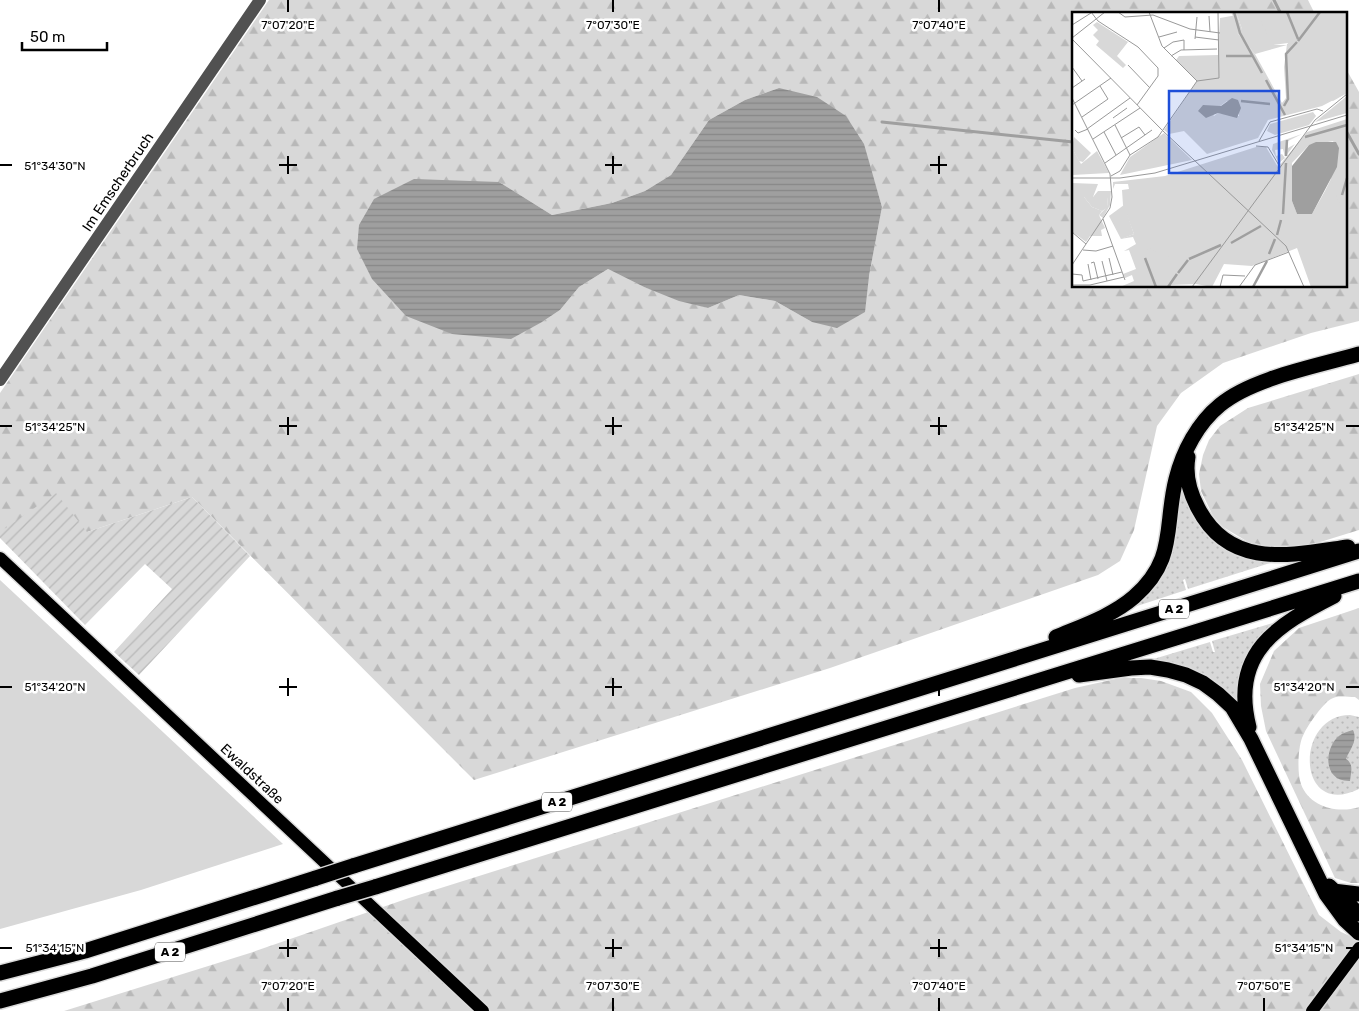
<svg xmlns="http://www.w3.org/2000/svg" width="1359" height="1011" viewBox="0 0 1359 1011" font-family="Rubik,sans-serif">
<style>
.grass{fill:url(#grass-dots)}
.forest{fill:url(#forest-firs);fill-rule:evenodd}
.garden{fill:url(#garden-furrows)}
.pitch{fill:#d8d8d8}
.water{fill:url(#water-rules)}
.lines{fill:none;stroke-linecap:round;stroke-linejoin:round}
.stream{stroke:#9f9f9f;stroke-width:3}
.major-casing{stroke:#dbdbdb;stroke-width:15}
.highway-casing{stroke:#dbdbdb;stroke-width:18}
.minor{stroke:#515151;stroke-width:12}
.major{stroke:#000;stroke-width:12}
.highway{stroke:#000;stroke-width:15}
.highway-bridge-casing{stroke:#dbdbdb;stroke-width:18;stroke-linecap:butt}
.highway-bridge{stroke:#000;stroke-width:15}
.ticks{fill:none;stroke:#000;stroke-width:2}
.labels{text-anchor:middle;dominant-baseline:central;stroke-width:5;stroke-linejoin:round;paint-order:stroke}
.shield{fill:#fff;stroke:#4c4c4c;stroke-width:1}
.shield-label{font-size:12px;font-weight:bold;fill:#000}
.street-label{font-size:14px;fill:#000;stroke:#fff}
.inset-river{fill:none;stroke:#9f9f9f;stroke-width:2.5}
.inset-road{fill:none;stroke:#999;stroke-width:1}
.view{fill:#1d4ed8;fill-opacity:0.15;stroke:#1d4ed8;stroke-width:2.5}
.inset-edge{fill:none;stroke:#000;stroke-width:2.5}
.ticks-label{font-size:12px;text-anchor:middle;fill:#000;stroke:#fff;stroke-width:5;stroke-linejoin:round;paint-order:stroke}
</style>
<defs>
<pattern id="grass-dots" width="8" height="8" patternUnits="userSpaceOnUse" patternTransform="scale(1.25)"><rect width="8" height="8" fill="#d8d8d8"/><path d="M2 2h.1M6 6h.1" fill="none" stroke="#b8b8b8" stroke-width="1.8" stroke-linecap="round"/></pattern>
<pattern id="forest-firs" width="22" height="20" patternUnits="userSpaceOnUse" patternTransform="scale(1.25)"><rect width="22" height="20" fill="#d8d8d8"/><path d="M5 1l3.5 6h-7zM16 11l3.5 6h-7z" fill="#b8b8b8"/></pattern>
<pattern id="garden-furrows" width="10" height="10" patternUnits="userSpaceOnUse" patternTransform="scale(1.25)"><rect width="10" height="10" fill="#d8d8d8"/><path d="M-1 1l2-2M0 10L10 0M9 11l2-2" fill="none" stroke="#b8b8b8"/></pattern>
<pattern id="water-rules" width="6" height="5" patternUnits="userSpaceOnUse" patternTransform="scale(1.25)"><rect width="6" height="5" fill="#9f9f9f"/><path d="M0 2.5h6" fill="none" stroke="#878787"/></pattern>
</defs>
<rect width="100%" height="100%" fill="#fff"/>
<path class="grass" d="M1180 484 1186 485 1200 522 1271 561 1270 563 1188 589 1185 579 1183 580 1186 590 1131 608 1173 548 1178 510Z
M1273 623 1274 625 1240 704H1234L1147 661 1210 642 1213 652H1215L1212 641Z
M1350 715 1359 717V789C1296 820 1294 715 1350 715Z"/>
<path class="forest" d="M269 0H1308L1315 14H1073V286H1345V67L1359 92V321L1311 333 1223 363 1181 393 1157 426 1134 530 1120 561 1098 575 830 668 474 780 192 497 87 532H0V393ZM779 88 874 180 882 207 869 276 812 322 775 301 739 295 708 308 644 287 608 269 579 287 560 310 542 322 499 182 552 215 612 203 645 191 671 175 709 120 745 100Z
M1359 374V530L1301 548H1286L1253 545 1223 527 1213 516 1201 491 1199 474 1203 455 1209 440 1220 426 1248 408Z
M1359 608V700L1355 697C1349 697 1341 696 1336 697 1328 699 1323 706 1318 712 1312 720 1306 728 1302 738 1298 749 1297 773 1301 784 1309 807 1338 814 1359 807V883H1351L1335 878 1266 731 1261 706 1260 684 1274 651 1299 628Z
M1120 678H1141L1161 681 1191 692 1212 713 1242 760 1319 915 1341 932 1359 940V1011H64L250 953 409 898 1075 688Z"/>
<path class="garden" d="M56 493 87 532 192 497 250 556 139 675 114 652 172 589 145 564 85 625 0 538V532Z"/>
<path class="pitch" d="M0 580 283 844 141 890 0 929Z"/>
<path class="water" d="M779 88 817 97 846 116 864 144 882 207 869 276 865 312 837 328 812 322 775 301 739 295 708 308 679 301 644 287 608 269 579 287 560 310 542 322 511 339 452 334 406 316 372 279 357 249 359 225 374 199 414 179 499 182 552 215 612 203 645 191 671 175 709 120 745 100Z
M1353 730C1358 741 1350 749 1346 759 1354 764 1351 772 1350 781 1321 782 1324 744 1342 734 1345 732 1350 731 1353 730Z"/>
<g class="lines">
<path class="stream" d="M1274 0 1281 14
M882 122 1073 142
M1345 129 1359 154"/>
<g class="major-casing">
<path id="major" d="M0 558 483 1011
M1312 1011 1359 948"/>
</g>
<g class="highway-casing">
<path id="highway" d="M1188 457C1185 474 1190 493 1198 508 1230 570 1291 555 1348 547
M1056 637C1082 626 1112 616 1134 597 1177 560 1164 526 1176 479 1183 451 1198 423 1220 405 1252 378 1318 366 1359 354
M1079 675 1131 668 1150 667 1168 670 1186 675 1203 683 1218 694 1232 707 1251 739 1326 894 1345 920 1359 933
M1249 727C1230 653 1277 625 1334 596
M353 866 1359 551
M1329 886 1359 914
M375 887 1359 581
M1333 891 1359 894
M0 973 85 951 316 878
M0 1001 92 976 338 898"/>
</g>
<path class="minor" d="M0 380 260 0"/>
<use href="#major" class="major"/>
<use href="#highway" class="highway"/>
<g class="highway-bridge-casing">
<path id="highway-bridge" d="M316 878 353 866
M338 898 375 887"/>
</g>
<use href="#highway-bridge" class="highway-bridge"/>
</g>
<path class="ticks" d="M288 0V12M613 0V12M939 0V12M288 156V174M613 156V174M939 156V174M0 165H12M279 165H297M605 165H622M930 165H947M288 417V435M613 417V435M939 417V435M0 426H12M279 426H297M605 426H622M930 426H947M1346 426H1359M288 678V696M613 678V696M939 678V696M0 687H12M279 687H297M605 687H622M930 687H947M1346 687H1359M288 939V957M613 939V957M939 939V957M0 948H12M279 948H297M605 948H622M930 948H947M1346 948H1359M288 998V1011M613 998V1011M939 998V1011M1264 998V1011"/>
<g class="labels">
<g class="shield">
<rect x="1159" y="599.5" width="30" height="19" rx="4"/>
<rect x="542" y="792.5" width="30" height="19" rx="4"/>
<rect x="155" y="942.5" width="30" height="19" rx="4"/>
</g>
<g class="shield-label">
<text x="1174" y="609">A 2</text>
<text x="557" y="802">A 2</text>
<text x="170" y="952">A 2</text>
</g>
<g class="street-label">
<text transform="translate(118 182) rotate(-56)">Im Emscherbruch</text>
<text transform="translate(252 774) rotate(43)">Ewaldstraße</text>
</g>
</g>
<g transform="translate(1072 12)">
<rect width="275" height="275" fill="#fff"/>
<path d="M159 0H188L202 33H215L183 42 166 22 164 18 170 17 165 3 161 4ZM25 10 56 30 45 44 54 53 51 56 24 33 27 29 21 23 26 18 21 13ZM26 179H39L38 193 31 206 27 203 35 195 36 185H21Z" fill="#d8d8d8"/>
<path d="M275 0V81L250 94 196 108 186 126 135 142 112 119 97 122 92 118 125 69 104 48 107 44 146 43 148 6 165 3 170 17 165 18 166 22 183 42 210 91 214 86 212 55 215 32ZM155 89 167 91V104L146 101 142 104 137 94 147 95ZM275 84V101L243 110ZM241 100 244 104 237 113 203 123 195 119 198 112ZM275 107V275H239L225 236 180 254 152 252 140 275 124 272 48 275 62 269 60 263 53 266 51 262 64 257 57 238 52 239 64 232 61 225 48 227 62 222 51 193 50 178 57 177 56 172H43L41 177V170L93 164 184 135H194L206 155 235 120ZM262 129 265 155 253 179 240 202H225L220 189V151L237 133ZM230 122 216 129V136L223 132 213 145 211 137 203 138 204 144 210 142 213 146 207 151 200 138 201 132ZM2 125 19 141 11 150 7 149 0 136ZM0 171 26 172 21 185H12L20 195 30 199 27 203 33 216 29 218 30 224H18L14 230 2 221 0 224Z" fill="#d8d8d8" fill-rule="evenodd"/>
<path d="M184 0H275V81L261 89 258 88 214 103 211 92 215 87 216 31 201 33ZM275 109V215L258 163 264 137 256 115ZM76 236 102 247 106 263 98 275H67Z" fill="#d8d8d8"/>
<path d="M0 136 9 152 25 139 37 161 0 163ZM12 185H36L35 196 30 199 20 195ZM52 193 62 222 49 227 37 204Z" fill="#d8d8d8"/>
<path d="M92 121 120 148 48 163 58 145Z" fill="#d8d8d8"/>
<path d="M160 86 166 88 169 96 165 106 146 101 134 106 126 99 131 93 149 94ZM244 130H264L267 136 265 155 240 202H225L220 189V154L237 133Z" fill="#9f9f9f"/>
<path class="inset-river" d="M162 0 168 21 190 61M215 0 226 27M226 29 248 0M154 44H180M194 68 213 103M169 89 198 92M212 94 216 87 214 42 225 30M233 125 275 113M214 144 215 128M270 183 275 166M211 202 214 151M205 223 209 208M159 231 189 214M197 242 203 227M73 246 84 275M117 247 149 233M106 261 116 248M96 275 105 262M181 275 195 249"/>
<path class="inset-road" d="M19 0 26 9 66 35 86 56V64L65 93M46 0 53 5 81 3 118 17 148 21M77 0 90 34 125 69M137 4 138 20M0 13 19 1M87 25 105 20M123 25 147 28M0 26 33 0M0 27 91 119 214 234 232 275M123 27 125 5M92 36 101 30 112 28V38M99 44 109 38 145 37M56 53 78 76M0 55 10 69M0 76 13 67M0 86 38 162 40 185 38 196 0 253M0 93 39 66M10 105 36 87 28 74M41 106 55 96M43 113 58 143M15 117 58 86M3 118 6 121 16 117M32 120 44 143M49 126 67 115 73 123M21 127 68 96M187 129 198 110 245 97 251 99M184 134 196 135 208 155M33 151 80 118M39 164 48 159 58 143 86 125 125 69 147 66 146 0M0 166H48L83 161 275 103M31 207 53 268M0 220 14 232M11 238 24 239 41 234M37 246 41 263M30 249 35 269M19 251 22 250 26 267M16 252 19 268M0 262 10 263 11 269M11 269 50 260M0 273H18L52 265M120 275 243 108 275 82M148 275 151 263 173 264M167 275 183 253 217 240"/>
<path class="view" d="M97 79H207V161H97Z"/>
<rect width="275" height="275" class="inset-edge"/>
</g>
<g class="ticks-label">
<text x="288" y="29">7°07'20"E</text>
<text x="613" y="29">7°07'30"E</text>
<text x="939" y="29">7°07'40"E</text>
<text x="55" y="170">51°34'30"N</text>
<text x="55" y="431">51°34'25"N</text>
<text x="1304" y="431">51°34'25"N</text>
<text x="55" y="691">51°34'20"N</text>
<text x="1304" y="691">51°34'20"N</text>
<text x="55" y="952">51°34'15"N</text>
<text x="1304" y="952">51°34'15"N</text>
<text x="288" y="990">7°07'20"E</text>
<text x="613" y="990">7°07'30"E</text>
<text x="939" y="990">7°07'40"E</text>
<text x="1264" y="990">7°07'50"E</text>
</g>
<path d="M22 42v8h85v-8" fill="none" stroke="#000000" stroke-width="2.5"/>
<text x="30" y="42" font-size="15" fill="#000000" stroke="#ffffff" stroke-width="4" paint-order="stroke">50 m</text>
</svg>
